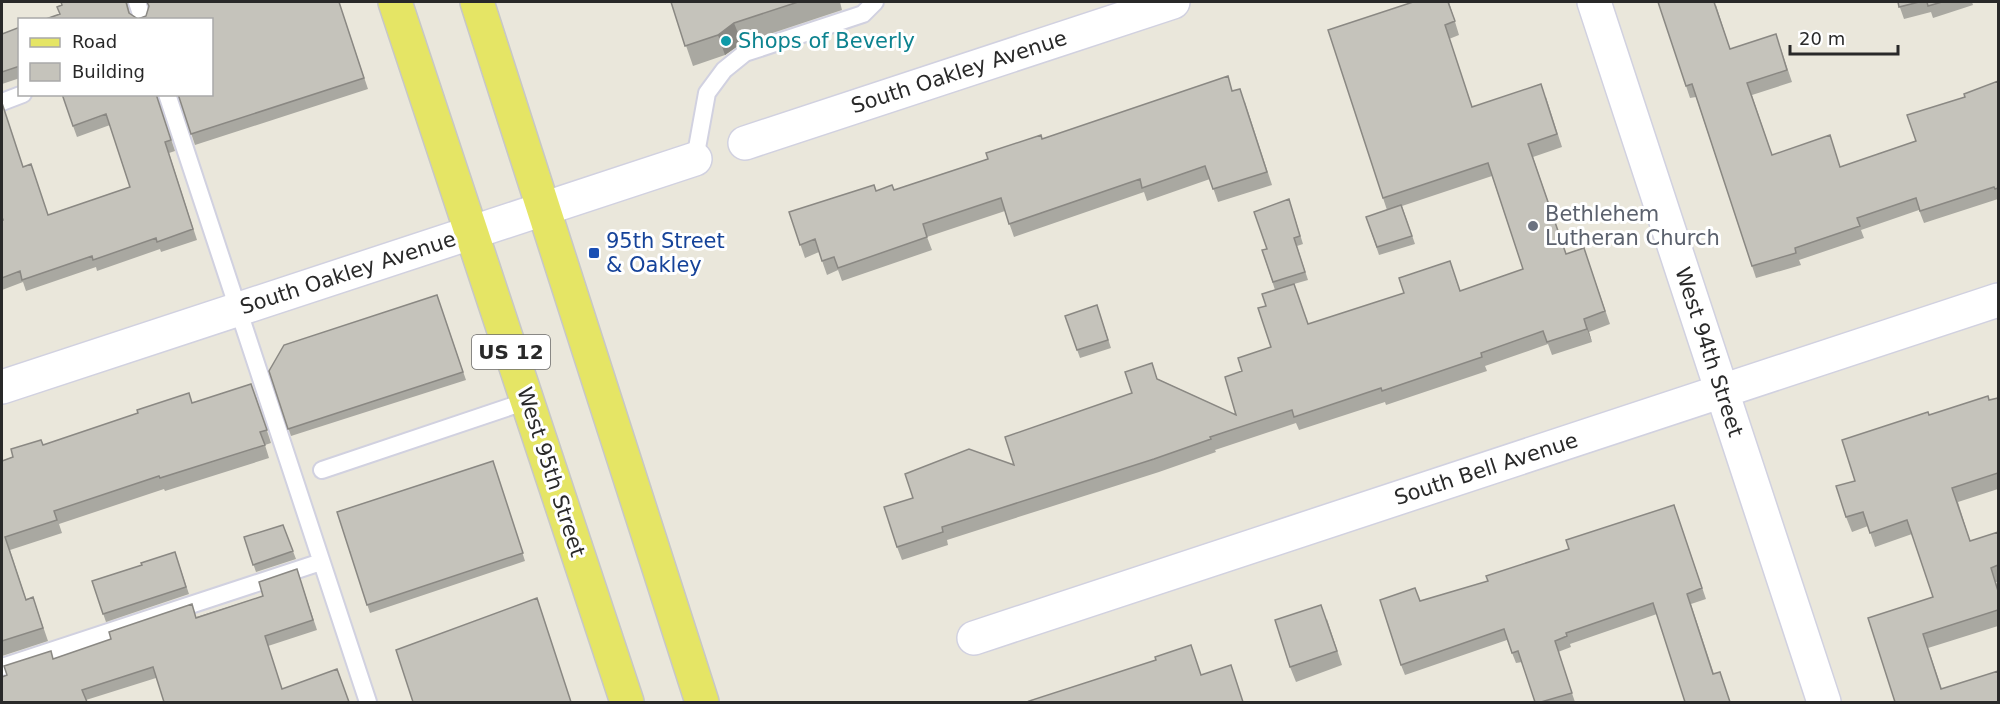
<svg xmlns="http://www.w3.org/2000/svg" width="2000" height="704" viewBox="0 0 2000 704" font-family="'DejaVu Sans',sans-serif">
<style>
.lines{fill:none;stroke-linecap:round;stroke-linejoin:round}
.lane-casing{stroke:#d1d1e0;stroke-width:20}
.street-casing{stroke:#d1d1e0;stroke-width:36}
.primary-casing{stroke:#c7c7c7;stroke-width:36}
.lane{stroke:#fff;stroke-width:16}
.street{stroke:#fff;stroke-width:33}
.primary{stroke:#e5e565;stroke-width:33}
.wall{fill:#a9a8a1}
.shaded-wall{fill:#8a8883}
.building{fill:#c5c3bb;stroke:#8a8883;stroke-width:1.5}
.culture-dot{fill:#0f9aa8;stroke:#fff;stroke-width:2}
.worship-dot{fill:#6b7280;stroke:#fff;stroke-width:2}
.transit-dot{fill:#1a4fb4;stroke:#fff;stroke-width:2}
.labels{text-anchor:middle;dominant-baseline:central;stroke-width:6;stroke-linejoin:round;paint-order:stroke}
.shield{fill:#fff;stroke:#696969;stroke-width:1.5}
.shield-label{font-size:20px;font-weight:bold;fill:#292929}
.culture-label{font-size:21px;fill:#0d838f;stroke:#fff;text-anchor:start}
.street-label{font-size:21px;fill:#292929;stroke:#fff}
.worship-label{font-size:21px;fill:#5b616d;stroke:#fff;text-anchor:start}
.transit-label{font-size:21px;fill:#164399;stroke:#fff;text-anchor:start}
</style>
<rect width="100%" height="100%" fill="#eae7db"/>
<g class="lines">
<g class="lane-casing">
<path id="lane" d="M137 2 143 20
M167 94 368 702
M2 102 23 94
M695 159 707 93 724 70 745 53 863 14 875 2
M322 470 527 401
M2 667 321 562"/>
</g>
<g class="street-casing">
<path id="street" d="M1594 2 1824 702
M745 143 1173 2
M2 387 695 159
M974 638 1998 300"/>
</g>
<g class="primary-casing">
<path id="primary" d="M395 2 627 702
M477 2 702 702"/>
</g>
<use href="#lane" class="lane"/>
<use href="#street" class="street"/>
<use href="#primary" class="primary"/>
</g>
<path class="wall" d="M127 2 130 14 138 19 339 2 368 89 195 145 178 94 212 20H43L60 14 62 5Z
M671 2H840L842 10 742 43 725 55 693 66Z
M1449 2 1459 35 1449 39 1472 106 1546 97 1562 147 1533 157 1566 254 1584 248 1610 324 1589 332 1592 342 1552 355 1548 344 1485 366 1487 371 1386 405 1385 402 1299 430 1296 423 1215 450 1216 452 1159 472 947 540 948 545 902 560 897 547 1014 465 1132 393 1158 379 1236 415 1242 371 1271 347 1266 306 1262 294 1275 290 1262 250 1267 249 1289 199 1303 244 1297 246 1308 280 1294 284 1308 324 1460 291 1523 269 1492 176 1402 206 1415 244 1379 255 1366 217 1387 210 1383 198Z
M1898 2H1972L1973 5 1933 18 1931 12 1904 19Z
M1716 5 1730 49 1780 46 1792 82 1752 95 1772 155 1841 167 1916 141 1965 97 1998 81V200V199L1924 223 1919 210 1861 230 1864 238 1799 260 1801 265 1756 278 1696 97 1690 98 1686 86Z
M20 27V78L2 84V34Z
M1233 91 1245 102 1272 185 1218 202 1210 179 1147 201 1144 192 1014 237 1005 211 927 237 932 250 842 281 838 270 827 275 819 252 805 258 789 212 876 191 894 190 988 159 1042 139Z
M157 97 175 151 169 153 197 240 161 252 160 249 97 271 96 267 26 291 23 282 2 290V221L3 220 23 167 48 215 130 187 110 125 77 137 73 126Z
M437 295 466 380 291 436 269 371Z
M1097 305 1111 348 1080 358 1065 316Z
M256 397 271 443 265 445 269 458 165 491 164 489 59 524 62 533 10 550 26 599 33 597 48 641 2 656V461L43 445 192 402Z
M1998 398V489L1958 502 1970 541 1998 532V582H1996L1998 589V626L1928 648 1942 689 1998 702H1895L1933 597 1912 534 1875 547 1868 526 1852 532 1846 517 1855 481 1929 415Z
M493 461 525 561 370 613 337 512Z
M1674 505 1706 599 1691 604 1714 674 1731 702 1657 614 1570 644 1571 647 1558 652 1575 702H1535L1522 662 1516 663 1507 640 1405 675 1401 665 1420 601 1488 581 1569 549Z
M283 525 296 559 256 572 244 537Z
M175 552 189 594 106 622 92 581 142 565Z
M297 569 317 630 268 646 282 689 156 678 86 700 54 659 196 617 263 596Z
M1327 619 1342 665 1296 682 1290 667Z"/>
<path class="shaded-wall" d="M734 23 742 43 725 55 718 35Z
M1584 319 1589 332 1592 342 1587 329Z"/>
<path class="building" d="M61 2H126L129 13 138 19 146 16 149 6 147 2H339L364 78 191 134 178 94H212V20H43L60 14 57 7 62 5Z
M671 2H798L734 23 718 35 685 46Z
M1413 2H1448L1455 21 1445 25 1472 107 1541 84 1557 134 1528 144 1566 254 1584 248 1605 311 1584 319 1587 329 1547 342 1543 331 1481 353 1482 357 1382 391 1381 388 1294 417 1292 410 1210 437 1211 439 1154 459 942 527 943 532 897 547 884 507 913 498 905 474 969 449 1014 465 1005 437 1132 393 1125 372 1152 363 1157 379 1236 415 1225 377 1242 371 1238 358 1271 347 1258 308 1266 306 1262 294 1294 284 1308 324 1404 293 1399 278 1450 261 1460 291 1523 269 1488 163 1383 198 1328 30Z
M1658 2H1714L1730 49 1776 34 1787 70 1747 83 1772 155 1830 135 1840 167 1916 141 1907 115 1965 97 1964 94 1998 81V188L1995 189 1994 187 1920 211 1916 198 1857 218 1860 226 1795 248 1796 253 1752 266 1692 84 1686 86Z
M1898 2H1919L1899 7Z
M1927 2H1942L1928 6Z
M20 27V66L2 72V34Z
M1228 76 1232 91 1240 89 1267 172 1213 189 1205 166 1142 188 1140 179 1009 224 1001 198 923 224 927 237 838 268 834 257 822 261 815 239 800 245 789 212 874 185 876 191 892 185 894 190 988 159 986 153 1041 135 1042 139Z
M62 94H156L171 140 165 142 193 229 157 242 156 238 93 260 92 256 22 280 20 271 2 278V221L3 220 2 217V103L23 167 31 164 48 215 130 187 106 114 73 126Z
M1289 199 1300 236 1294 238 1305 272 1273 282 1262 250 1267 249 1254 212Z
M1401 205 1412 236 1377 247 1366 217Z
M437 295 463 372 288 429 269 371 284 345Z
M1097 305 1108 340 1077 350 1065 316Z
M251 384 267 430 260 432 265 445 160 478 159 476 54 511 57 520 5 537 26 600 33 597 43 628 2 641V461L13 457 11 449 41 440 43 445 138 413 137 410 189 393 192 403Z
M1988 396 1989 400 1998 398V473L1952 488 1970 541 1998 532V565L1991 568 1998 591V610L1923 634 1941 689 1998 671V702H1895L1868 618 1933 597 1907 520 1870 533 1863 512 1846 517 1836 486 1855 481 1842 440 1928 412 1929 415Z
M493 461 523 553 367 605 337 512Z
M1674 505 1702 588 1687 594 1713 674 1720 672 1730 702H1685L1653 603 1566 633 1567 636 1555 641 1572 693 1541 702H1535L1518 651 1512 653 1504 629 1401 665 1380 600 1415 588 1420 601 1488 581 1486 576 1569 549 1566 540Z
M283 525 293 551 253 565 244 537Z
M175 552 186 587 103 614 92 581 142 565 141 563Z
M297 569 313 620 265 636 282 689 337 669 349 702H164L153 667 82 690 87 702H2V677L7 675 4 666 51 651 53 659 111 639 109 632 192 604 196 618 263 596 259 582Z
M537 598 571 702H413L396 650Z
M1321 605 1337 651 1290 667 1275 620Z
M1191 645 1201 675 1231 665 1243 702H1030L1029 701 1156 660 1155 657Z"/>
<circle class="culture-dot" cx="726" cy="41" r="6"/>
<circle class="worship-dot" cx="1533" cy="226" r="6"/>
<rect class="transit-dot" x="588" y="247" width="12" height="12" rx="3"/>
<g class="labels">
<rect class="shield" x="472" y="335" width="78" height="34" rx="4.5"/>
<g class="shield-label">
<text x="511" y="352">US 12</text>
</g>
<g class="culture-label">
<text x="738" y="41">Shops of Beverly</text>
</g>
<g class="street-label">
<text transform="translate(959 72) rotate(-18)">South Oakley Avenue</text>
<text transform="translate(348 273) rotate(-18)">South Oakley Avenue</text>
<text transform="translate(1709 352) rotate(72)">West 94th Street</text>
<text transform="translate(1486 469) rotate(-18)">South Bell Avenue</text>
<text transform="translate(551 472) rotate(72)">West 95th Street</text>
</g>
<g class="worship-label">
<text x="1545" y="214">Bethlehem<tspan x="1545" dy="24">Lutheran Church</tspan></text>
</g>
<g class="transit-label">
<text x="606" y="241">95th Street<tspan x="606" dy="24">&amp; Oakley</tspan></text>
</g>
</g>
<rect width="2000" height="704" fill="none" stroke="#292929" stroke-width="6"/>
<rect x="18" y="18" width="195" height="78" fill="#ffffff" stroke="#a9a9a9" stroke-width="1.5"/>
<rect x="30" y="38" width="30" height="9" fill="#e5e565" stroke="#a9a9a9" stroke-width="1.5"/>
<text x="72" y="48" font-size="18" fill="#292929">Road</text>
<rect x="30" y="63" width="30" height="18" fill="#c5c3bb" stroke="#a9a9a9" stroke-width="1.5"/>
<text x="72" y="78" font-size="18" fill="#292929">Building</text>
<path d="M1790 45v9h108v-9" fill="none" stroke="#292929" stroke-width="3"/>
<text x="1799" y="45" font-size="18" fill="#292929" stroke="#ffffff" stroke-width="4.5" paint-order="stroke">20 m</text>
</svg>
